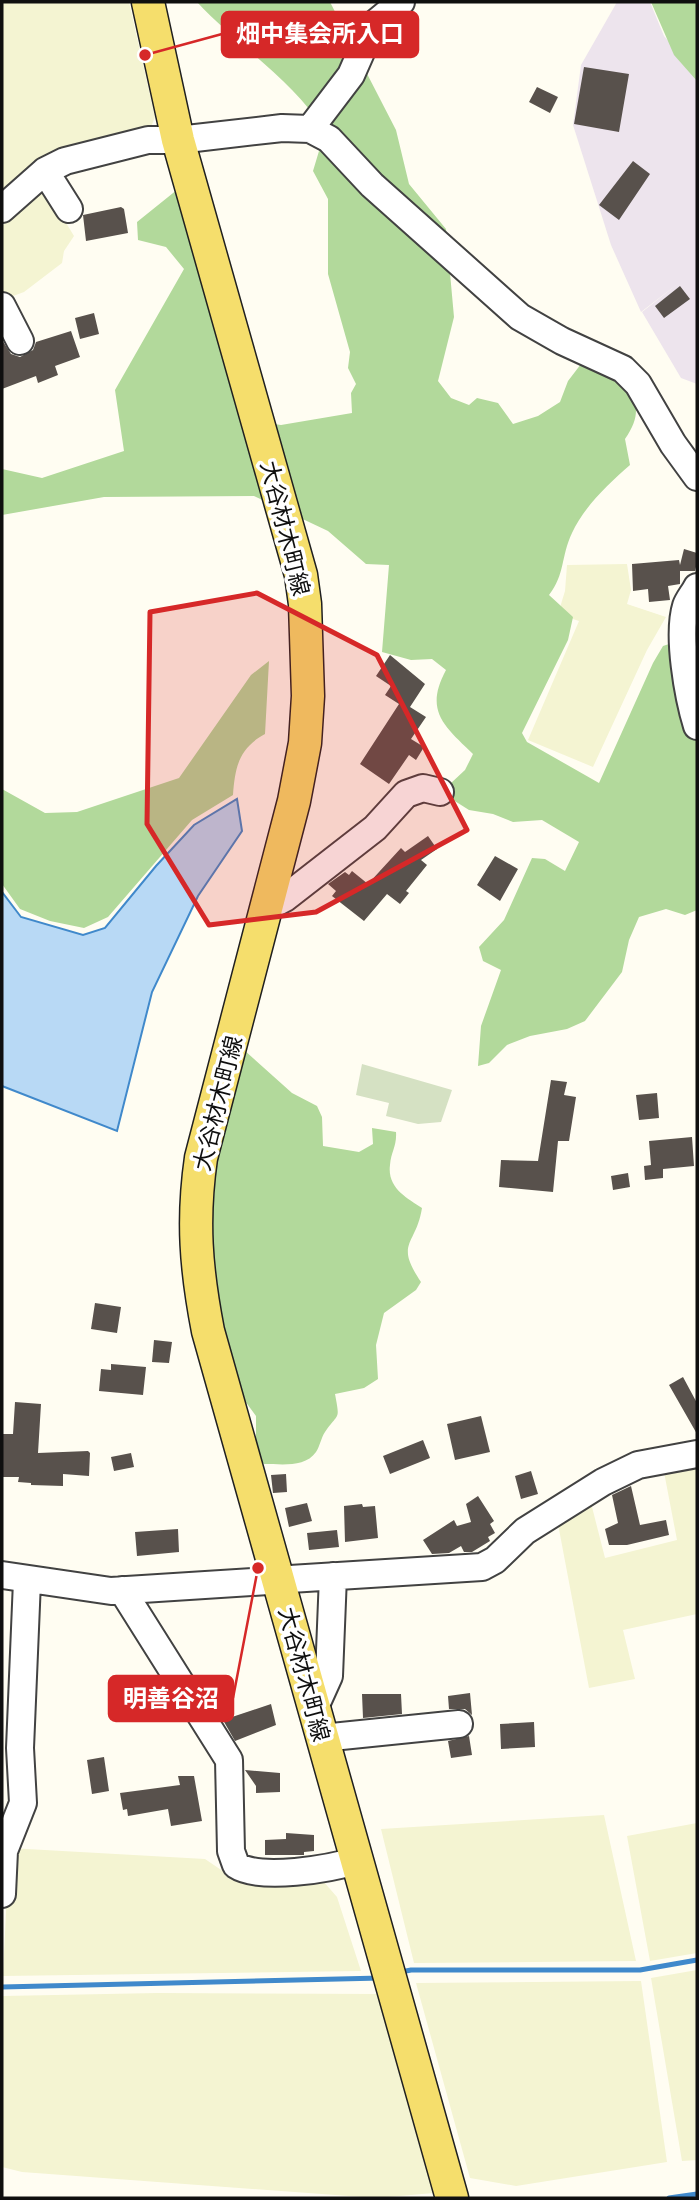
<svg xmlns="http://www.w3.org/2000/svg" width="699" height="2200" viewBox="0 0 699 2200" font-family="'IBM Plex Serif','Noto Sans JP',serif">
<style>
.industrial{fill:#ede4ed}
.farmland{fill:#f4f4d2}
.forest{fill:#b2d99b}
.cemetery{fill:#d5e1c3}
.water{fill:#b8d9f5;stroke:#4089cb;stroke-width:2}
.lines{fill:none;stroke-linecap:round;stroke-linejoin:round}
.stream{stroke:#4089cb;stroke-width:5}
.building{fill:#58514c}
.minor-casing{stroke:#424242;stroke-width:30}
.major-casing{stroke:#202020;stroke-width:35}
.minor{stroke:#fff;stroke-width:26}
.major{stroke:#f5de6c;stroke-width:32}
.marked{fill:#d62828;fill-opacity:0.2;stroke:#d62828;stroke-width:5;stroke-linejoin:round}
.labels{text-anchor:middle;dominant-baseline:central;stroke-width:7;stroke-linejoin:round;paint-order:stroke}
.street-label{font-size:23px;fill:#0f0f0f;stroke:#fff}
.leader{fill:none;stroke:#d62828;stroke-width:2.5}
.callout-dot{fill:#d62828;stroke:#fff;stroke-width:2.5}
.callout{fill:#d62828;stroke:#d62828;stroke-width:2.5}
.callout-label{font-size:24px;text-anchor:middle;font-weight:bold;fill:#fff}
</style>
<rect width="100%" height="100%" fill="#fffdf2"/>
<path class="industrial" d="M617 2H650L664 36 697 75V384L681 378 642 312 680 282 641 312 611 245 573 125 581 65Z"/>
<path class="farmland" d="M2 2H129L155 117 151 127 2 194Z
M45 188 74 236 64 251 62 263 24 292 5 299 2 294V226Z
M627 564 631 590 627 604 666 617 647 650 593 767 528 740 579 621 558 614 565 591 567 565Z
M697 1467V1614L623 1630 635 1679 589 1688 558 1524 591 1503 605 1558 677 1540 664 1472Z
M604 1815 636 1961 414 1963 381 1829Z
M697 1823V1953L650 1961 627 1836Z
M9 1848 205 1859 236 1880 323 1881 337 1897 361 1971 3 1976Z
M697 1970V2160L682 2161 651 1978Z
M641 1981 667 2162 516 2186 470 2178 416 1983Z
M158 1993 378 1994 434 2193 376 2198 22 2172 2 2167 3 1996Z"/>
<path class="forest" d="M197 2H330L396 130 409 184 446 229 454 317 438 381 451 398 469 405 477 398 498 403 513 424 538 416 560 402 568 381 581 364C618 376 655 397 625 439L630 465C608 484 584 507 572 533 561 556 565 575 549 595L573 617 568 640 522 733 527 742 599 783 653 663 663 646 675 642 687 725 697 742V910L685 915 666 909 639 917 629 940 622 972 585 1021 567 1029 530 1036 507 1045 489 1063 478 1066 481 1026 501 970 483 961 479 947 504 920 532 858 545 859 565 871 579 842 542 820 513 822 493 814 469 810 450 798V784L465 770 473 754C444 726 424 711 446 670L432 659 411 660 382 652 389 565 366 564 328 531 254 496 104 497 2 515V469L42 478 124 451 115 390 184 269 166 247 138 240 137 222 183 185 240 419 281 425 352 413 351 393 356 384 348 368 350 352 328 274V199L313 171 325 131C293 80 238 46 197 2Z
M651 2H697V81L674 55Z
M269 661 265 734C239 748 235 767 233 795L192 820 108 917 84 928 50 921 20 909 2 884V789L45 813 77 812 179 778 251 675Z
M244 1050 292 1093 317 1106 322 1117 323 1146 359 1152 373 1144 372 1128 396 1132C397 1146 391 1152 390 1165 387 1188 407 1198 422 1208 416 1246 394 1242 421 1282L416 1290 384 1313 376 1345 378 1379 364 1388 335 1394C340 1421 339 1412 325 1432 321 1438 320 1446 316 1452 305 1468 281 1464 264 1464L256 1455V1416L245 1401 215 1296 210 1214 212 1152Z"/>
<path class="cemetery" d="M362 1064 452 1090 441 1122 418 1124 386 1116 389 1103 356 1095Z"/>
<path class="water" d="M237 799 242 831 198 896 152 992 117 1131 2 1086V892L21 917 83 935 105 928 156 866 194 825Z"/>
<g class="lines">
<path class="stream" d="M401 1972 411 1970H640L697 1960
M2 1987 381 1978
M669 2198 697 2194"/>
</g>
<path class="building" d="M584 67 629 74 619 132 574 124Z
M537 87 558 97 550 113 529 102Z
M633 161 650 174 619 220 599 205Z
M121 207 124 209 128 233 86 241 83 215Z
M680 286 690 299 664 318 655 306Z
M94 313 99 334 80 339 75 318Z
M71 331 80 357 55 366 58 375 38 383 36 376 2 389V340L11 354 20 357 33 350 36 342Z
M684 549 697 553V563L695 571H680V584L668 586 670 600 649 602 648 589 633 591 632 564 679 560 680 565Z
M390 655 425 684 410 707 426 717 411 739 424 747 416 760 409 755 389 784 360 764 399 704 385 695 391 686 376 676Z
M428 836 437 849 421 860 427 865 406 891 409 893 400 904 387 894 364 921 332 896 336 891 328 884 345 872 349 875 352 871 368 884 401 848 405 852Z
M495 856 518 869 500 901 477 885Z
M551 1080 567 1082 564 1095 576 1097 569 1141H558L553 1192 499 1187 501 1160 538 1161Z
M657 1093 659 1118 639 1120 636 1095Z
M692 1137 694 1166 663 1169V1178L645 1180 644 1166 651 1165 649 1141Z
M628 1173 630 1187 613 1190 611 1176Z
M95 1303 121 1307 117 1333 91 1329Z
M154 1340 172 1342 169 1363 152 1362Z
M111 1364 146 1367 143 1395 99 1391 101 1369 111 1370Z
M683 1377 697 1403V1434L669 1385Z
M15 1402 41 1404 38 1453 88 1451 90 1453 89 1476 63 1474V1486L31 1485V1483L18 1482 19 1477H2V1434H13Z
M481 1416 490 1452 455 1460 447 1424Z
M423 1440 430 1458 390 1474 383 1456Z
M131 1453 134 1467 114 1471 111 1457Z
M531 1471 538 1494 521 1499 515 1476Z
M286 1474 287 1492 273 1493 271 1475Z
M631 1486 640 1525 666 1520 669 1535 627 1545H609L605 1529 618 1523 612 1495Z
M478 1496 494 1521 490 1524 495 1533 488 1537 490 1541 472 1552H464L461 1546 449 1553 432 1554 423 1540 454 1520 457 1526 471 1522 466 1504Z
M307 1503 312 1521 289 1527 285 1508Z
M362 1504 363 1507 375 1506 378 1538 345 1542 344 1506Z
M178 1529 179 1552 137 1556 135 1532Z
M337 1530 339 1547 309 1550 307 1533Z
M470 1693 472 1715 465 1709H449L448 1696Z
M362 1694H401L402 1714 363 1718Z
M271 1704 276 1725 235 1741 223 1720Z
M534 1722 535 1747 501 1749 500 1724Z
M469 1736 472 1755 451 1758 448 1741Z
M104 1757 109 1791 92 1794 87 1760Z
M245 1770 280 1773V1792L256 1793V1786Z
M178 1776H194L202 1821 171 1826 168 1809 128 1816 127 1809 123 1810 120 1793 180 1785Z
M286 1833 314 1835V1851L304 1852V1855H265V1840L286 1839Z"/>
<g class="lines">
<g class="minor-casing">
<path id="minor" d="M310 129 351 75 373 25 401 2
M45 171 69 209
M2 209 45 171 65 161 148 140H178L282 128 310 129 329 139 372 185 520 317 562 341 623 369 638 384 673 444 697 477
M2 306 20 341
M697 587C694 593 688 600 686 606 677 635 688 697 697 726
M266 908 285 898 375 828 406 794 423 788 440 792
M2 1575 111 1591 268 1581
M290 1579 482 1567 495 1560 525 1531 603 1482 638 1465 697 1454
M122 1590 229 1760 231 1851 236 1865C260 1881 330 1869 358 1860
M315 1707 329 1676 333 1576
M322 1738 459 1724
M2 1894 4 1851 23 1803 20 1748 27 1581"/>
</g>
<g class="major-casing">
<path id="major" d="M148 2 178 140 301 575 305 604 308 696 305 743 294 801 201 1158C192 1220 196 1269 208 1331L452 2198"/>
</g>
<use href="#minor" class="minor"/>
<use href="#major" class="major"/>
</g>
<path class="marked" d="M257 593 377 655 467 830 316 912 209 925 147 824 150 612Z"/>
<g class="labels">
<g class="street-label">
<text transform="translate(286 528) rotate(76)">大谷材木町線</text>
<text transform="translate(217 1103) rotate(-76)">大谷材木町線</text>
<text transform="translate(305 1674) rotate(75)">大谷材木町線</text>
</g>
</g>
<path class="leader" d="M145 55L222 34M258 1568L233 1698"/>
<g class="callout-dot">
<circle cx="145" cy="55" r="7"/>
<circle cx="258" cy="1568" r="7"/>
</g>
<g class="callout">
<rect x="222" y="12" width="196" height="45" rx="7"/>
<rect x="109" y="1676" width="124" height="45" rx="7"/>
</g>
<g class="callout-label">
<text x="320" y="42">畑中集会所入口</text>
<text x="171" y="1707">明善谷沼</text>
</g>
<rect width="699" height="2200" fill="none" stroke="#0f0f0f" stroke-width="7"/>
</svg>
